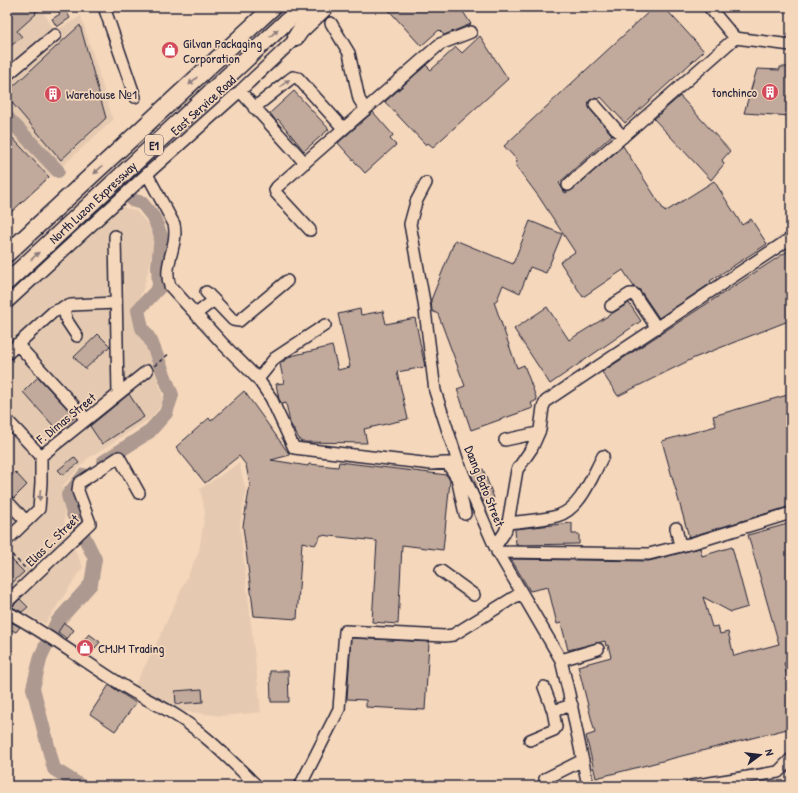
<svg xmlns="http://www.w3.org/2000/svg" width="798" height="793" viewBox="0 0 798 793" font-family="'Patrick Hand',sans-serif">
<style>
.built{fill:#e5cab1}
.lines{fill:none;stroke-linecap:round;stroke-linejoin:round}
.river{stroke:#ad9990;stroke-width:14}
.building{fill:#c1aa9b;stroke:#22223b}
.minor-casing{stroke:#22223b;stroke-width:14}
.highway-casing{stroke:#22223b;stroke-width:19}
.path{stroke:#22223b;stroke-width:1.5;stroke-dasharray:4 3;stroke-linecap:butt}
.minor{stroke:#f5d7bb;stroke-width:11}
.highway{stroke:#f5d7bb;stroke-width:16}
.oneway{fill:#8c7c7b}
.labels{text-anchor:middle;dominant-baseline:central;stroke-width:3.5;stroke-linejoin:round;paint-order:stroke}
.shield{fill:#f5d7bb;stroke:#615861;stroke-width:1}
.shield-label{font-size:12px;font-weight:bold;fill:#22223b}
.poi-label{font-size:13px;fill:#22223b;stroke:#f5d7bb;text-anchor:start}
.street-label{font-size:13px;fill:#22223b;stroke:#f5d7bb}
</style>
<rect width="100%" height="100%" fill="#f5d7bb"/>
<filter id="ink" filterUnits="userSpaceOnUse"><feTurbulence type="fractalNoise" baseFrequency=".025" numOctaves="2"/><feDisplacementMap in="SourceGraphic" scale="8" xChannelSelector="R" yChannelSelector="G"/><feConvolveMatrix kernelMatrix="1 2 1 2 8 2 1 2 1" color-interpolation-filters="sRGB"/></filter>
<g filter="url(#ink)">
<path class="built" d="M7 7H40L55 31 81 16 113 120 7 216Z
M119 206 136 211 157 234 144 287 135 309 141 336 156 373 164 401 151 418 87 459 63 486 65 528 83 567 45 624 7 603V308Z
M239 463 246 491 240 526 261 712 223 716 181 711 134 686 155 647 199 551 205 512 200 489Z"/>
<g class="lines">
<path class="river" d="M7 117 58 171
M103 462 149 432 166 413 172 395 151 341 142 328 138 310 159 288 158 266 161 236 154 218 142 203 132 200
M81 786 54 769 33 688 41 656 57 622 91 584 95 559 73 514 68 495 84 475"/>
</g>
<path class="building" d="M7 7H45L35 12 36 14 17 31 22 37 7 49Z
M56 7H64L70 18 57 27 52 19 60 14Z
M386 7H460L471 24 444 35 439 30 421 46Z
M654 7H664L704 51 625 123 601 97 599 99 594 98 590 100 588 103 590 109 612 135 559 183 565 193 572 190 623 146 665 212 714 181 742 225 751 219 767 244 710 281 711 283 659 318 640 290 634 287 623 270 583 297 560 262 575 252 539 197 516 166 517 160 504 146Z
M80 25 106 118 61 160 7 97V92Z
M480 36 508 79 433 147 428 143 426 145 385 102 426 65 431 70 456 47 462 53Z
M780 67H791V116L744 113 757 69 780 70Z
M294 91 329 129 304 151 278 119 276 121 270 113Z
M680 96 730 151 722 160 724 164 711 180 654 119Z
M373 112 393 135 390 139 396 145 365 173 338 143Z
M7 132 49 177 7 216Z
M530 221 562 234 546 273 530 267 520 293 503 285 497 300 494 302 517 368 524 365 537 400 531 403 533 408 471 430 457 389 465 386 438 314 432 311 431 300 455 240 513 264Z
M791 249V320L694 358 618 396 602 372Z
M629 303 641 321 550 384 514 329 547 307 569 340Z
M360 309 361 315 383 311 386 324 415 318 425 367 397 372 408 419 364 429 367 443 301 442 290 423 286 403 282 404 279 399 276 384 284 383 280 364 291 356 332 346 338 370 350 367 338 314Z
M98 334 110 346 85 369 74 357Z
M38 377 75 417 59 432 23 392Z
M244 391 290 455 271 460 308 466 309 464 338 467 339 462 447 475 450 481 443 550 402 545 398 624 372 622 377 541 321 535 315 545 302 542 297 619 254 616 243 526 250 485 246 465 239 456 205 483 176 447 209 418 211 421Z
M129 394 144 417 102 444 90 426Z
M791 394V506L689 537 662 441 716 426 713 416Z
M74 457 79 463 63 475 58 470Z
M483 469 494 498 483 502 471 474Z
M15 472 27 485 14 498 7 494V480Z
M572 523V534H579V544L516 545 515 529Z
M791 523V661L784 663 789 684H791V728L596 778 586 736 595 733 578 666 611 657 608 645 606 646 605 641 568 650 561 623 557 624 548 587 530 591 511 559 649 561 700 548 702 556 732 547 748 607 731 612 703 597 712 627 718 626 720 634 728 632 734 656 779 644 748 535Z
M10 558 24 572 7 588V561Z
M20 599 28 607 22 612 12 607Z
M7 620 20 627 16 632 7 628Z
M64 623 74 630 67 639 58 632Z
M89 634 100 642 90 654 80 645Z
M351 638 429 642 425 710 366 707V700L347 699Z
M270 671H288L289 702H271Z
M109 685 136 703 115 731 90 714Z
M202 689 203 702 176 704 175 691Z"/>
<g class="lines">
<g class="minor-casing">
<path id="minor" d="M104 7 135 97
M709 7 735 38 791 45
M331 23 349 53 359 99 365 109
M7 75 55 35
M240 91 305 163
M595 105 623 137
M254 108 289 80 293 77 298 78 343 128
M147 174 174 224C179 245 162 265 170 286L223 344 258 379 271 398 294 448 431 464 458 462
M426 183 416 202 410 224 424 302 435 391 458 462 495 547 561 660 569 694 588 786
M568 185 735 38
M310 230 276 193 275 190 277 187 440 44 471 32
M115 236 118 394
M214 300 233 320 239 321 287 281
M7 303 147 174 240 91 329 7
M611 306 630 294H634L657 328
M63 307 67 321 77 336
M196 314 214 300 206 292
M17 344 86 419
M7 354 53 312 71 305 116 303
M258 379 275 358 325 325
M7 420 41 456
M505 440 538 433
M41 456 147 371
M447 463 457 478 465 514
M7 501 26 521
M508 523C524 521 542 520 557 516 581 509 592 476 603 456
M676 528 680 546
M7 540 39 509 41 483V456
M495 547 505 532 508 523 517 470 532 448 540 430 543 407 546 401 791 238
M497 552 649 554 693 543 791 513
M441 571 474 595
M7 602 90 523 78 491 79 483 119 457 139 493
M7 612C47 633 83 661 122 685 138 696 156 703 172 713 204 732 230 760 257 786
M561 660 598 649
M544 687 553 711 572 705
M530 740 554 730 556 727 553 711
M545 779 583 760
M300 786 339 709 345 631 445 636 453 635 521 593
M691 786 778 772 791 759"/>
</g>
<g class="highway-casing">
<g id="highway">
<path d="M296 37 316 7"/>
<path d="M7 254 273 7"/>
<path id="s1" d="M7 282 302 7"/>
</g>
</g>
<path class="path" d="M154 366 170 353
M7 550 27 570"/>
<use href="#minor" class="minor"/>
<use href="#highway" class="highway"/>
</g>
<defs><path id="oneway-solid" d="M-6-.8H1V-3.2L6.5 0L1 3.2V.8H-6Z"/></defs>
<g class="oneway">
<use href="#oneway-solid" transform="translate(274 33) rotate(-43)"/>
<use href="#oneway-solid" transform="translate(193 81) rotate(137)"/>
<use href="#oneway-solid" transform="translate(285 83) rotate(-38)"/>
<use href="#oneway-solid" transform="translate(98 170) rotate(137)"/>
<use href="#oneway-solid" transform="translate(35 256) rotate(-43)"/>
<use href="#oneway-solid" transform="translate(40 495) rotate(95)"/>
</g>
</g>
<defs>
<g id="shop-disc" transform="scale(0.9)"><circle r="9.5" fill="#d1495b" stroke="#f5d7bb"/><path d="M-5-2.5h2.3a2.7 3.5 0 0 1 5.4 0H5L5.5 6h-11ZM-1.5-2.5h3a1.5 2.3 0 0 0-3 0Z" fill="#fff"/></g>
<g id="building-disc" transform="scale(0.9)"><circle r="9.5" fill="#d1495b" stroke="#f5d7bb"/><path d="M-4-6H4V6H1V3H-1V6H-4ZM-2.5-4.3h1.7v1.8h-1.7ZM.8-4.3h1.7v1.8H.8ZM-2.5-1h1.7V.8h-1.7ZM.8-1h1.7V.8H.8Z" fill="#fff"/></g>
</defs>
<g fill-rule="evenodd">
<use href="#shop-disc" x="170" y="50"/>
<use href="#building-disc" x="770" y="92"/>
<use href="#building-disc" x="53" y="94"/>
<use href="#shop-disc" x="85" y="648"/>
</g>
<g class="labels">
<rect class="shield" x="145" y="135" width="18" height="20" rx="3"/>
<g class="shield-label">
<text x="154" y="145">E1</text>
</g>
<g class="poi-label">
<text x="183" y="43">Gilvan Packaging<tspan x="183" dy="15">Corporation</tspan></text>
<text x="757" y="92" text-anchor="end">tonchinco</text>
<text x="66" y="94">Warehouse №1</text>
<text x="98" y="648">CMJM Trading</text>
</g>
<g class="street-label">
<text transform="translate(203 105) rotate(-42)">East Service Road</text>
<text stroke="none"><textPath href="#s1" startOffset="117">North Luzon Expressway</textPath></text>
<text transform="translate(66 418) rotate(-39)">F. Dimas Street</text>
<text transform="translate(485 486) rotate(68)">Daang Bato Street</text>
<text transform="translate(52 540) rotate(-44)">Elias C. Street</text>
</g>
</g>
<rect width="798" height="793" fill="none" stroke="#f5d7bb" stroke-width="24"/>
<rect x="12" y="12" width="774" height="769" fill="none" stroke="#22223b" stroke-width="1.5" filter="url(#ink)"/>
<g transform="translate(760 755) rotate(75)" stroke="#f5d7bb" stroke-width="3" paint-order="stroke">
<path d="M0-3L7 15L0 10L-7 15Z" fill="#22223b"/>
<text y="-6" font-size="11" font-weight="bold" text-anchor="middle" fill="#22223b">N</text>
</g>
</svg>
